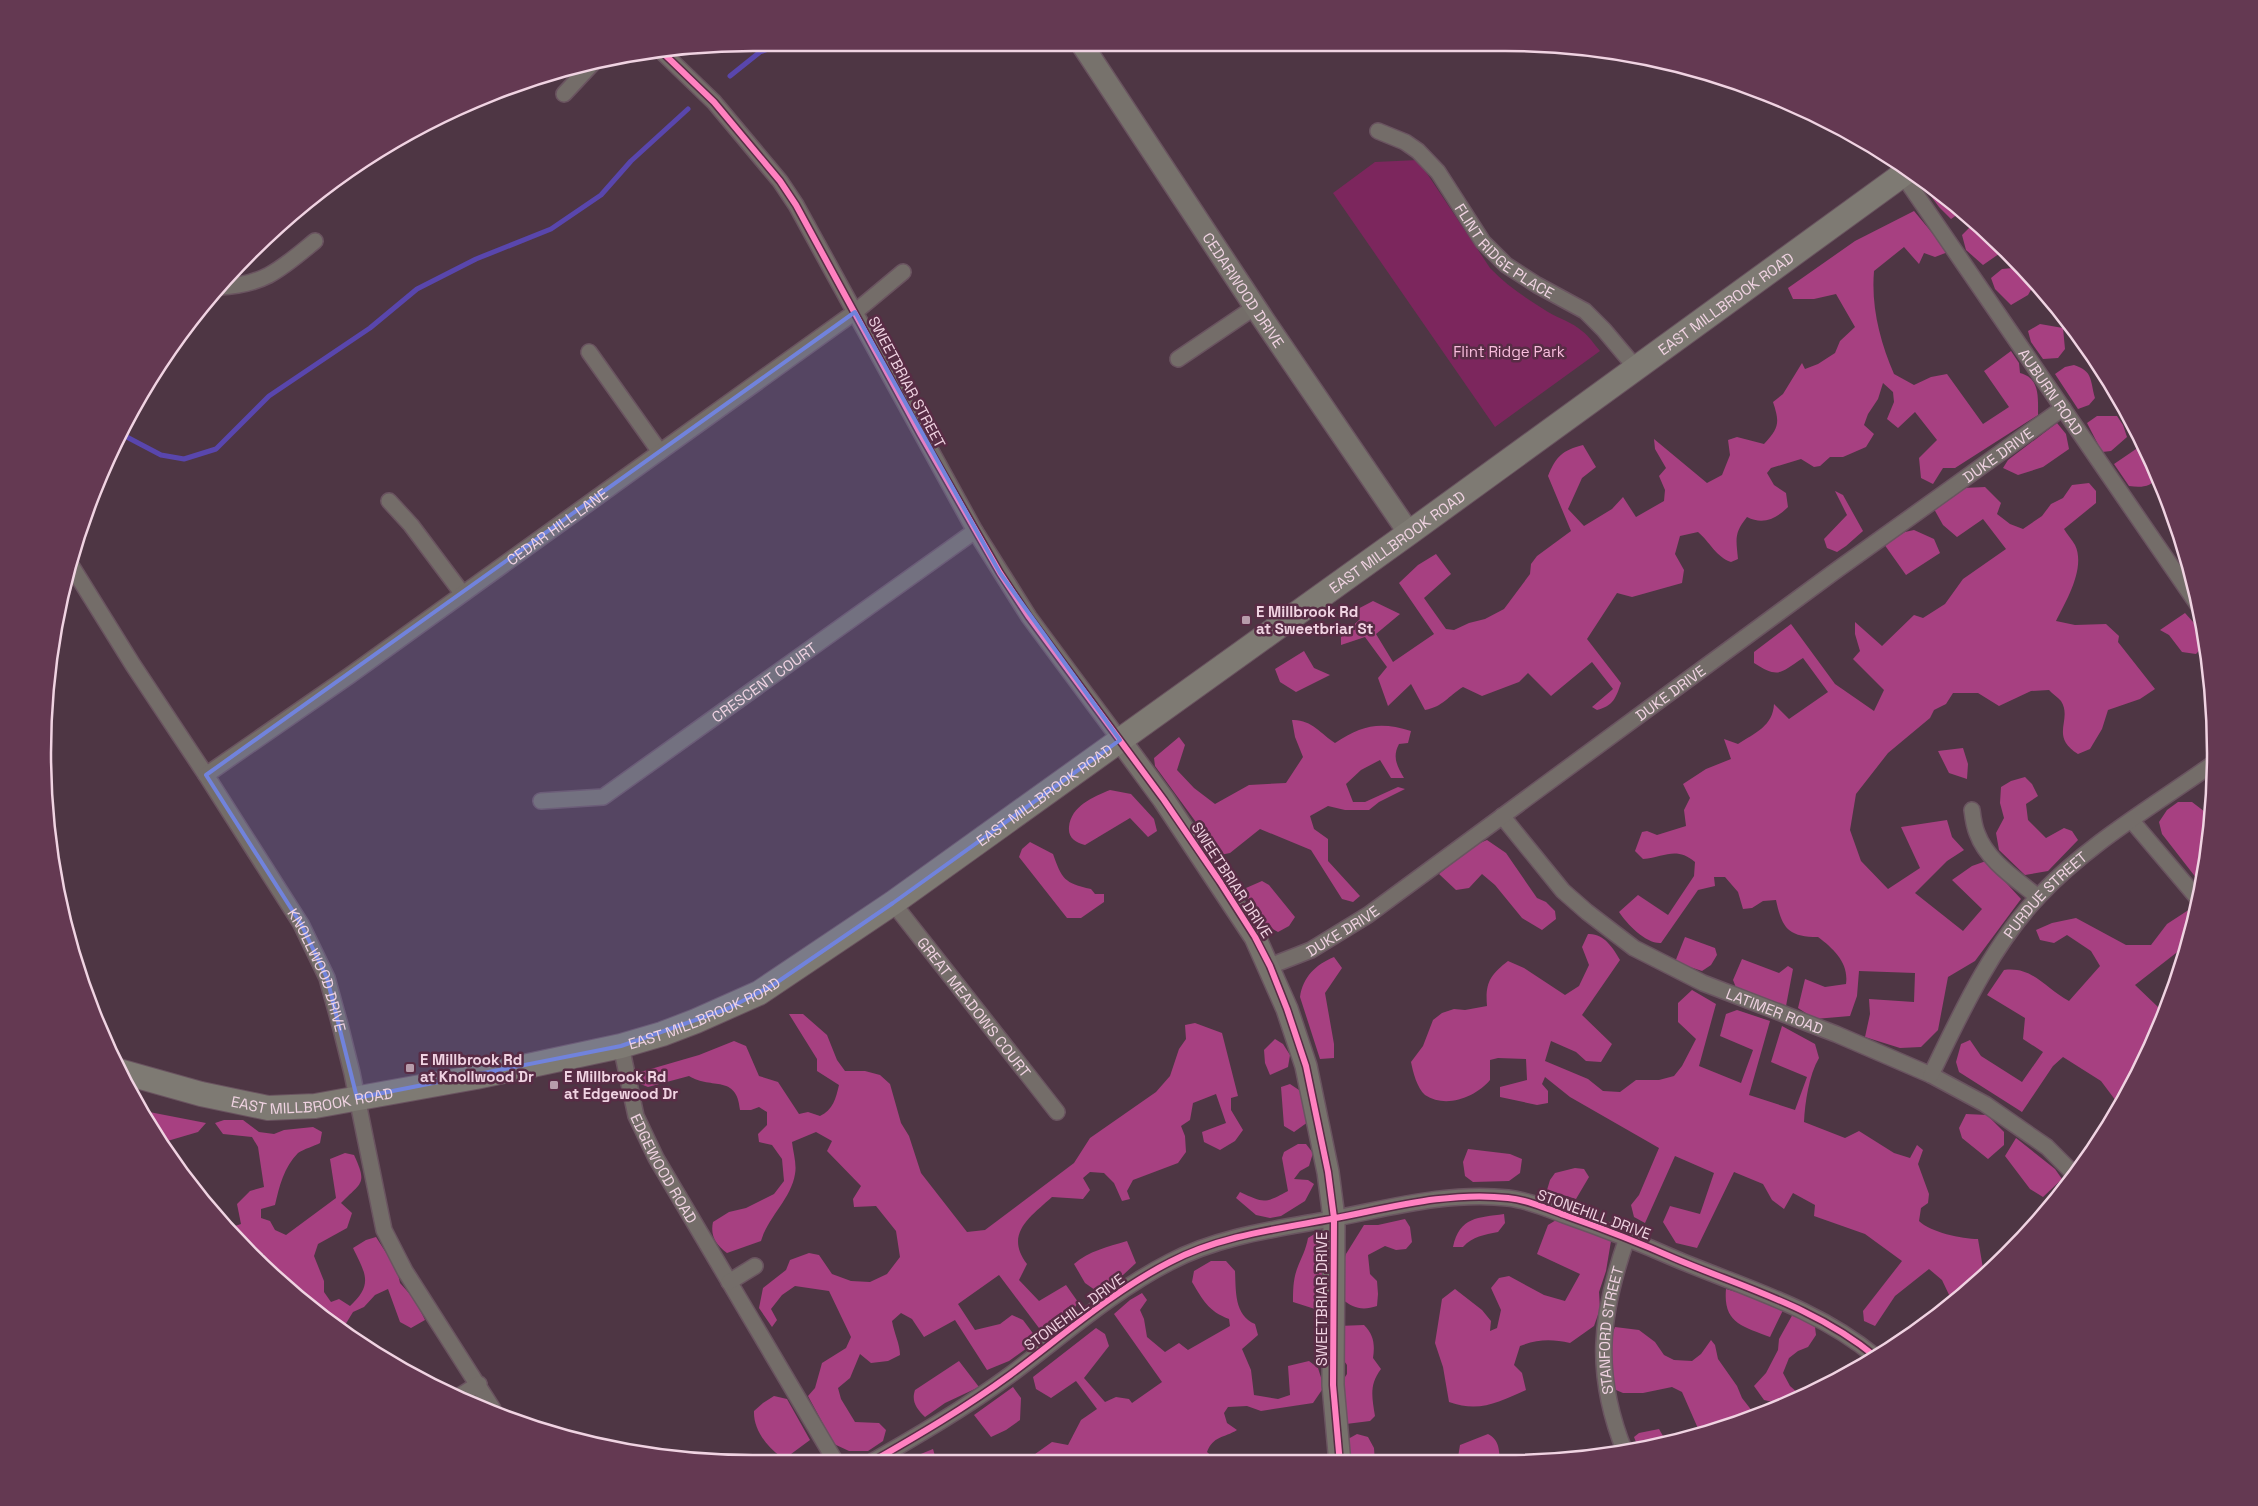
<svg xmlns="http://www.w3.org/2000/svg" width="2258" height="1506" viewBox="0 0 2258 1506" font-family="'Space Grotesk',sans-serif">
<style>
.green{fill:#7c265d}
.forest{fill:#a74081}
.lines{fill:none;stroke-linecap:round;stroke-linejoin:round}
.stream{stroke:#5946ad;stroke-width:5}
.street-casing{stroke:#6a5460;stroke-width:18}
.secondary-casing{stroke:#6a5460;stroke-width:24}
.primary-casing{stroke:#6a5460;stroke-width:26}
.street{stroke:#746d69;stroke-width:15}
.secondary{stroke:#77726c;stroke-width:21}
.primary{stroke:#7e7a73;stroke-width:24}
.cycleway-casing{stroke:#582c45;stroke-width:9}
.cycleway{stroke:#ff80c0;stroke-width:6}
.marked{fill:#7183dc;fill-opacity:0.2;stroke:#7183dc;stroke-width:4;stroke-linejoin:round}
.poi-dot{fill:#b79cab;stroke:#582c45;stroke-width:2}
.labels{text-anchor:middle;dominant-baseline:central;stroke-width:5;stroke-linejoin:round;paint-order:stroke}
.street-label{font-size:15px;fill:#f0d3e2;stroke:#582c45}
.park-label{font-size:15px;fill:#fabede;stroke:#582c45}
.poi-label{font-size:15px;font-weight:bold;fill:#f0d3e2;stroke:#582c45;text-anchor:start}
.rim{fill:none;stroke:#f0d3e2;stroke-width:2.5}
</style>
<rect width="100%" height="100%" fill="#4e3644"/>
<path class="green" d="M1418 160 1490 268C1507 286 1527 299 1548 312 1560 319 1572 322 1582 331 1589 336 1594 344 1600 351L1495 427 1333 193 1375 162Z"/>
<path class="forest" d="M1928 186 1961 212 1951 219 1939 207 1925 188Z
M1914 211 1948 252 1935 257 1924 253 1919 264 1904 247 1874 271C1871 307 1880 341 1894 374L1914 385 1931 377 1947 374 1983 424 2009 407 1984 371 2011 351 2019 363 2020 373C2040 378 2038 397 2038 415L1955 468H1943L1933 484 1921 478 1919 458 1937 440 1915 412 1898 428 1887 419 1894 402 1893 392 1883 383 1878 399 1868 414 1864 425 1874 434 1866 447 1843 457H1830L1820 466 1814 467 1801 459 1771 468 1767 473 1774 485 1786 493 1788 507C1776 519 1763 525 1747 517 1734 533 1736 539 1738 559L1731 562C1716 557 1710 542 1698 532L1680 536 1675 554 1684 570 1682 583 1632 597 1617 593 1587 639 1621 683C1616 698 1613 706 1597 710L1592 707 1613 689 1592 662 1551 696 1528 673 1519 682 1482 696 1463 687C1447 697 1444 706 1425 710L1411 684 1388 706 1378 678 1387 667 1365 637 1341 645V637L1360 619 1350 613 1373 601 1400 614 1376 634 1393 662 1434 634 1399 583 1418 565 1436 554 1451 574 1424 598 1446 629 1454 630 1469 623 1485 619 1504 609 1530 574 1531 564 1537 556 1571 531 1548 476C1556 456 1563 450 1583 445L1596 467 1582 478 1568 509 1584 526 1612 509 1623 497 1636 517 1664 501 1665 490 1659 476 1666 468 1655 449 1654 439 1707 483 1722 475 1730 455 1728 440 1737 437 1764 444C1779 428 1780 423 1773 402L1783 394 1802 363 1805 369 1818 364 1835 353 1840 341 1855 327 1836 294 1814 299H1793L1788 288 1855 241Z
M1974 223 2006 249 1983 265 1966 250 1962 235Z
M2013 268 2024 277 2032 288 2028 295 2011 305 1995 289 1991 278 2002 269Z
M2040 324 2063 328 2065 349 2058 358 2043 359 2031 342 2028 331Z
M2074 365C2093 371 2090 380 2095 398L2089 405 2078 409 2055 374 2065 367Z
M2097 416H2117L2123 425 2127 437 2111 451 2102 452 2087 423Z
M2057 423 2066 434 2069 449 2043 467 2018 475 2003 468 2008 460Z
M2139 447 2159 477C2150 487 2142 488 2129 486L2114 464Z
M2089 483 2096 491V503L2064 529C2067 534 2072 540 2075 545 2086 568 2066 601 2056 621L2075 625 2106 624 2119 636 2118 642 2155 689 2140 699 2108 710 2102 729 2090 749 2078 754C2049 736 2073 720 2061 701 2058 697 2052 694 2049 690L2031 691 1999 706 1978 693H1953L1946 704 1934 710 1930 718 1888 753 1856 794 1850 830 1861 861 1888 889 1920 868 1901 827 1947 820 1952 837 1964 850 1947 861 1915 893 1963 931 1982 909 1952 880 1972 866 1986 861 2021 899 1975 961 1948 977 1938 1030 1921 1047 1900 1048 1865 1037 1870 1014 1869 999 1914 1002 1915 973 1859 971 1857 996 1850 1016 1815 1019 1798 1008 1805 979 1825 987 1846 984C1849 963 1834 949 1818 937 1788 937 1782 928 1776 900L1763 901 1752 908 1743 909 1738 892 1725 877H1714L1715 886 1698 890 1661 943C1646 944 1627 924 1619 912L1638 895 1668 915 1694 876 1695 862C1676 846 1665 857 1643 859L1635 851 1642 832 1647 831 1657 835 1686 826 1684 810 1690 798 1683 784 1706 769 1731 759 1724 739 1738 744C1755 733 1773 726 1774 704L1789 719 1828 692 1803 658C1780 673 1779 679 1754 663V652L1791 624 1835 684 1874 711 1884 690 1853 659 1860 651 1855 634V622L1882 646 1914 615 1923 618 1945 604 1963 579 2006 549 1983 519 1957 537 1943 525 1934 509 1963 488 1985 487 2001 503 1997 514 2010 524 2023 529 2042 516 2051 504 2063 498 2072 485Z
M1835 491 1843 495 1863 531 1846 546 1837 552 1827 548 1824 539 1847 515Z
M1914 530 1934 539 1940 553 1906 575 1884 544 1905 532Z
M2185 613 2204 634 2205 644 2196 654 2182 652 2169 635 2160 630Z
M1304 651 1314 668 1330 675 1296 692 1280 682 1275 669Z
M1292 720C1311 719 1321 734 1335 743 1362 725 1380 721 1411 731L1408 743 1399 744C1392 757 1397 766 1404 778H1391L1380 760 1361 770 1346 784 1353 802H1365L1398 787 1405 789 1379 802 1369 810H1345L1328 806 1310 816 1314 829 1328 839V861L1360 896 1353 902 1342 899 1311 850 1260 829 1230 853 1220 855 1155 766 1154 758 1179 737 1185 745 1177 770 1194 788 1215 804 1249 785 1286 783 1303 757 1295 737Z
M1963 748 1968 764 1967 779 1949 773 1938 751Z
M2025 777 2032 784 2038 796 2026 804 2028 820 2046 838 2064 828 2072 831 2078 840 2048 871 2025 875 1999 850 1996 833 2004 818 2000 803 2001 787 2011 781Z
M1110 790 1131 794 1154 819 1157 831 1148 837 1130 818 1085 845C1075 842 1068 838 1069 827 1071 806 1093 797 1110 790Z
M2178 802H2192L2209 815 2203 882 2197 879 2162 834 2159 822 2167 810Z
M1487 840 1506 853 1537 898 1546 902 1555 911 1556 919 1542 930 1522 918 1495 885 1482 874 1469 888 1456 890 1439 874 1473 846Z
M1030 842 1053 854C1062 879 1064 883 1091 889L1095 894H1104V902L1081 918H1067L1019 857 1022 849Z
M1262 881 1269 885 1295 917 1289 926 1278 932 1264 924 1248 899 1246 888Z
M2190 909 2195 915 2185 946 2135 985 2158 1007 2166 1010 2162 1025 2119 1105 2101 1081 2063 1057 2053 1066 2022 1112 1959 1072 1956 1062 1961 1044 1970 1040 1981 1056 2022 1082 2043 1052 2023 1039 2025 1018 1987 995 2004 970C2033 966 2046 989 2069 1001L2100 966 2091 951 2067 935 2054 943 2040 940 2036 930 2052 923 2076 918 2126 945H2151L2167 924Z
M1588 934C1604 933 1613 948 1620 960L1582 1015 1612 1044 1601 1062 1586 1061 1576 1052 1551 1041 1545 1061 1588 1079 1603 1091 1620 1092 1636 1080H1659L1674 1076 1682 1066 1696 1039 1678 1022V1003L1692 990 1716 1004 1699 1066 1741 1083 1753 1050 1720 1036 1726 1014 1737 1010 1770 1021 1749 1095 1795 1110 1807 1077 1771 1062 1782 1026 1815 1044 1819 1058C1809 1075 1805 1102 1804 1122L1845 1138 1859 1131 1894 1153 1910 1158 1917 1145 1923 1150 1918 1164 1929 1194 1928 1203 1921 1208 1919 1221C1930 1232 1962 1239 1978 1239L1984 1274 1952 1301 1942 1280 1929 1269 1895 1296 1875 1326 1864 1321 1863 1311 1902 1261 1865 1234 1814 1216 1815 1205 1793 1193 1784 1209 1772 1200 1763 1184 1734 1172 1697 1248 1676 1243 1663 1222 1670 1206 1700 1214 1714 1173 1675 1156 1645 1223 1634 1217 1631 1205 1639 1195 1659 1148 1570 1097 1545 1077 1542 1084 1548 1091V1103L1537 1105 1500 1097V1087L1527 1080 1526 1059 1498 1058 1490 1060V1080C1476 1097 1446 1109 1425 1095 1417 1088 1413 1072 1411 1062L1423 1046 1433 1020 1442 1013 1454 1009 1465 1010 1487 1006C1485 983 1490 975 1508 961L1524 968 1565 995 1579 986 1589 965 1582 947Z
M1685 937 1715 948 1717 955 1711 965 1702 971 1675 962Z
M1334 957 1342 968 1325 993 1334 1044V1058L1320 1059 1300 997C1303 977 1315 965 1334 957Z
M1742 959 1779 973 1788 966 1793 969 1786 1006 1737 990 1733 980Z
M789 1014H803L827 1035 837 1060 845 1071H865L880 1075 890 1084 901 1123 909 1136 921 1173 967 1232 985 1230 1074 1163 1090 1138 1156 1092 1170 1076 1179 1049 1186 1039 1185 1025 1195 1023 1222 1033 1238 1096 1231 1098V1110L1243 1130 1235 1141 1220 1150 1204 1142 1202 1132 1226 1123 1216 1094 1193 1103 1190 1120 1181 1126 1185 1136 1186 1152 1178 1163 1133 1180 1127 1191 1130 1199 1122 1201 1114 1183 1104 1173 1090 1172 1083 1178 1090 1190 1083 1199 1052 1197C1030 1217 1004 1234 1027 1264L1019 1280 1039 1301 1066 1285 1078 1302 1070 1316 1048 1329 1039 1328 999 1275 958 1304 975 1330 1000 1324 1012 1315 1023 1320 1038 1340 1009 1361 987 1370 955 1320 924 1337 912 1319 901 1313 892 1321C894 1333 900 1344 900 1355L888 1361 871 1363 860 1354 850 1378 838 1388 841 1399 855 1422 879 1423 886 1430 883 1441 868 1451H849L834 1444 808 1396 815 1388 822 1363 846 1348 851 1337 829 1291 795 1286 782 1295 771 1309 777 1320 772 1327 759 1308 763 1288 786 1270 790 1260 809 1253 819 1255 832 1274 851 1281 870 1282 887 1274 900 1257 896 1231 876 1206 854 1207 853 1199 861 1186 827 1151 832 1141 816 1132 792 1142C793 1152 797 1164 795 1174 791 1199 768 1217 761 1241L727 1253C716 1245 710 1236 713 1222L729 1212 746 1208 774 1194 784 1181 782 1159 772 1145 759 1142 758 1134 767 1125V1112L759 1107 751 1110H740C737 1074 712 1090 689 1076L648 1087 638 1083 637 1073 699 1055 734 1041 746 1046 759 1076 778 1082 799 1114 808 1112 820 1116C833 1110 836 1098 839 1085L817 1071V1059Z
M1275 1039 1283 1044 1290 1055 1288 1067 1270 1075 1265 1063 1264 1050Z
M1290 1084 1299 1090 1309 1103 1308 1122 1294 1132 1284 1126 1281 1087Z
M139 1110 206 1123 198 1132 164 1142Z
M1966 1114 1987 1115 2004 1132V1145L1988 1159 1962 1138 1959 1128Z
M224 1120H243L259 1132 274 1134 284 1130 313 1127 322 1132 320 1143C314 1146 304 1149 298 1153 284 1167 279 1187 275 1205L261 1209V1218L270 1221 275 1230 286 1235 336 1198 330 1159 345 1153 354 1155C368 1185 361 1182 341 1203L352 1213 347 1228 318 1244 314 1256 324 1281V1292L331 1302 339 1299 350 1306C374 1284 365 1273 353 1248L366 1240 376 1237 397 1270 400 1283 415 1300 425 1320 411 1328 400 1322 388 1289 375 1295 364 1307 353 1312 342 1330C326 1320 307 1310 298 1294L294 1293 264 1267V1254H250L229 1228 241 1224 237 1204 250 1191 264 1187 258 1147 252 1137 223 1134 215 1123Z
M2016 1138 2055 1169 2062 1179 2043 1197 2030 1189 2005 1156Z
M1298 1144H1306L1313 1153 1309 1166 1300 1171 1294 1179 1308 1180 1314 1184 1305 1201 1281 1216 1270 1218 1256 1215 1236 1198 1240 1192C1264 1203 1264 1204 1288 1191L1282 1158 1284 1152Z
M1468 1149 1510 1154 1522 1159 1520 1173 1509 1181 1473 1182 1465 1176 1463 1162Z
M1575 1168 1584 1169 1589 1177 1576 1199 1547 1190 1550 1180 1555 1173Z
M1504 1214 1505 1223 1498 1232C1484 1235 1473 1236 1463 1247H1453C1460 1216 1478 1218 1504 1214Z
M1561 1217 1611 1241 1606 1271 1599 1292 1600 1309 1594 1326 1570 1343C1552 1339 1538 1339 1520 1346L1514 1365 1522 1373 1526 1390C1498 1402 1480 1413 1449 1402L1443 1367 1435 1343 1442 1299 1455 1289 1482 1310 1491 1321 1490 1331 1497 1328 1501 1310 1491 1288 1499 1278 1509 1276 1544 1295 1565 1301 1580 1274 1537 1254 1548 1225Z
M1405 1219 1410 1227 1412 1242 1406 1249 1396 1250 1385 1246 1368 1255 1370 1274 1377 1281 1378 1294 1377 1306C1362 1311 1353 1308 1342 1299L1340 1270 1346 1254 1364 1225H1378Z
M1316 1233 1323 1242 1324 1298 1315 1309 1293 1302C1293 1291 1293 1280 1297 1269 1301 1258 1306 1250 1308 1238Z
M1127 1241 1136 1263 1123 1275 1095 1290 1085 1283 1074 1264C1089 1251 1107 1247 1127 1241Z
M1211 1261H1226L1235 1271C1236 1291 1234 1315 1255 1324L1258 1335 1242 1349 1251 1370 1254 1395 1278 1399 1290 1395 1288 1366 1309 1361 1318 1368 1324 1387 1313 1403 1261 1411 1247 1406 1228 1407 1224 1413 1227 1423 1237 1430C1224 1438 1213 1436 1207 1452L1219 1463 1021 1464 1052 1442 1068 1445 1081 1420 1097 1409 1076 1381 1051 1398 1036 1389 1033 1377 1096 1328 1105 1334 1109 1346 1084 1378 1105 1402 1116 1397 1129 1399 1132 1403 1162 1382 1114 1314 1130 1300 1142 1293 1147 1300 1140 1310 1144 1319 1147 1337 1165 1352 1179 1343 1188 1350 1230 1326 1229 1319C1208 1311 1203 1300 1192 1282L1194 1271Z
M1726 1289 1785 1306 1770 1337C1742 1326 1723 1323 1726 1289Z
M1794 1312 1815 1327 1816 1335 1808 1347 1798 1351 1789 1358 1783 1373 1790 1386 1799 1394 1795 1400 1785 1405 1764 1400 1754 1386 1766 1373 1778 1350 1779 1339Z
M1364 1325C1374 1335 1375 1345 1373 1358L1381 1369C1369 1385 1372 1397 1375 1416L1370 1421 1346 1424 1343 1380 1347 1374V1365L1342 1358 1338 1326Z
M1615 1327 1639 1330 1655 1342 1664 1355 1674 1360 1692 1361 1701 1354 1711 1340 1715 1345 1718 1359 1737 1386 1742 1398 1756 1416 1700 1433 1682 1392 1672 1387 1643 1393H1623L1609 1387 1610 1340Z
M959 1361 979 1387 945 1403 925 1417C917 1409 911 1402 915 1390Z
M1013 1387 1021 1398 1020 1420 1006 1430 991 1437 974 1415Z
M774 1396 787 1399 810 1440 791 1454 780 1456C767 1447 753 1429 754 1411L763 1403Z
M1659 1429 1667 1443 1639 1450 1634 1437 1639 1433Z
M1357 1434 1368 1437 1374 1448 1375 1463H1353L1346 1453 1348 1439Z
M1488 1434C1500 1440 1499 1451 1500 1463H1461L1458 1457 1460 1445Z
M933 1449 937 1463H904L916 1456Z"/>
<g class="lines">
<path class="stream" d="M730 76 760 52 771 48
M123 435 161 455 184 459 216 449 269 396 370 328 417 289 476 259 551 229 601 195 631 161 688 109"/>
<g class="street-casing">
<g id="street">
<path d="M659 49 714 102 780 181 796 205 975 531 1029 617 1120 740"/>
<path d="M564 94 592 64"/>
<path id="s1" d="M1378 131 1405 142 1418 151 1438 172 1483 242 1506 265 1537 285 1585 311 1604 330 1636 368"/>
<path id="s2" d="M1902 174 2200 608"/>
<path d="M220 287C265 285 282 268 315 241"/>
<path d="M589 352 660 452"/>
<path d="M1178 359 1255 307"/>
<path d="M389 501 411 525 462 593"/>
<path id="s3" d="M69 562 133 665 206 775 301 924 327 978 340 1025 352 1073 384 1230 405 1271 493 1409"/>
<path id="s4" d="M206 775 349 676 660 452 855 312 903 272"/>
<path id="s5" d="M541 801 603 797 975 531"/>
<path d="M1972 810C1973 818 1974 826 1977 833 1987 861 2016 879 2038 897"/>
<path id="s6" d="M1502 816 1563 891 1587 912 1634 948 1703 983 1836 1034 1931 1075 1985 1104 2047 1147 2074 1174"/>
<path d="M2132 821 2199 900"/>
<path id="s7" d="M893 903 1057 1112"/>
<path id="s8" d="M1270 966 1311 950 1368 915 1834 572 2063 408"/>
<path id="s9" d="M621 1046 636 1116 656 1158 837 1464"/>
<path id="s10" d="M1931 1075C1961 1013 1991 947 2039 896 2089 843 2155 805 2214 763"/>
<path d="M729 1282 755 1266"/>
<path d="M458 1397 479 1384"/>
<path id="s11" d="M1625 1452C1593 1373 1600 1316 1627 1238"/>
<path d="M868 1464C917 1436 965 1408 1010 1375 1061 1337 1113 1291 1170 1262 1219 1236 1277 1229 1331 1219 1389 1208 1449 1191 1508 1198 1528 1200 1548 1209 1567 1216 1604 1229 1640 1243 1676 1259 1745 1288 1817 1308 1876 1357"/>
</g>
</g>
<g class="secondary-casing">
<g id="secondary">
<path id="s12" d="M1083 46 1263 319 1409 533"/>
<path d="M1120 740 1164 800 1255 937 1287 1009 1306 1066 1328 1172 1334 1218 1333 1385 1340 1464"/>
</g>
</g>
<g class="primary-casing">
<g id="primary">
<path id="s13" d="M119 1071 201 1094 268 1108 315 1106 476 1077 621 1046 662 1034 696 1021 759 993 893 903 1409 533 1909 170"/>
</g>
</g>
<use href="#street" class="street"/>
<use href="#secondary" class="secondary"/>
<use href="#primary" class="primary"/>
<g class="cycleway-casing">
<path id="cycleway" d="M659 49 714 102 780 181 796 205 921 435 1000 573 1029 617 1164 800 1220 882 1255 937 1270 966 1287 1009 1306 1066 1328 1172 1334 1218 1333 1385 1340 1464
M868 1464C917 1436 965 1408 1010 1375 1061 1337 1113 1291 1170 1262 1219 1236 1277 1229 1331 1219 1389 1208 1449 1191 1508 1198 1528 1200 1548 1209 1567 1216 1604 1229 1640 1243 1676 1259 1745 1288 1817 1308 1876 1357"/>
</g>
<use href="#cycleway" class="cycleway"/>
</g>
<path class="marked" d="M855 312 1000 573 1120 740 893 903 773 985 727 1009 621 1046 357 1098 327 978 301 924 206 775Z"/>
<g class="poi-dot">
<rect x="1241" y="615" width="10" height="10" rx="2.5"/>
<rect x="405" y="1063" width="10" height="10" rx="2.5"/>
<rect x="549" y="1080" width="10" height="10" rx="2.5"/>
</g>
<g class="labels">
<g class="street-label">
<text stroke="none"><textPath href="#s1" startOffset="179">FLINT RIDGE PLACE</textPath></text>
<text stroke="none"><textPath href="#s12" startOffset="292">CEDARWOOD DRIVE</textPath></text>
<text stroke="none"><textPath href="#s13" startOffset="1848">EAST MILLBROOK ROAD</textPath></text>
<text transform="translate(907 382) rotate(62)">SWEETBRIAR STREET</text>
<text stroke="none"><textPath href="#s2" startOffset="264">AUBURN ROAD</textPath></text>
<text stroke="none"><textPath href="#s8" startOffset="891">DUKE DRIVE</textPath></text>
<text stroke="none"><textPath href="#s4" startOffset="430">CEDAR HILL LANE</textPath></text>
<text stroke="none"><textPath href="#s13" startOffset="1442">EAST MILLBROOK ROAD</textPath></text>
<text stroke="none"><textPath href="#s5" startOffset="260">CRESCENT COURT</textPath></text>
<text stroke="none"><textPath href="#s8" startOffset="486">DUKE DRIVE</textPath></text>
<text stroke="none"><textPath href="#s13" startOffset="1008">EAST MILLBROOK ROAD</textPath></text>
<text transform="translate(1232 880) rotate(57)">SWEETBRIAR DRIVE</text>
<text stroke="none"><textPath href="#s10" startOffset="215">PURDUE STREET</textPath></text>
<text stroke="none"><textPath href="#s8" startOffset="81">DUKE DRIVE</textPath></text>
<text stroke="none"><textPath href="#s3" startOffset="479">KNOLLWOOD DRIVE</textPath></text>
<text stroke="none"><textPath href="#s7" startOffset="132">GREAT MEADOWS COURT</textPath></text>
<text stroke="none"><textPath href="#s13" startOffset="602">EAST MILLBROOK ROAD</textPath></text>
<text stroke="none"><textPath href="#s6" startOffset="342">LATIMER ROAD</textPath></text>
<text stroke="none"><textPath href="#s13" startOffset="198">EAST MILLBROOK ROAD</textPath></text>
<text stroke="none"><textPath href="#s9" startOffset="131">EDGEWOOD ROAD</textPath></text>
<text transform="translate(1594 1214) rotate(20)">STONEHILL DRIVE</text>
<text transform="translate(1321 1299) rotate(-90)">SWEETBRIAR DRIVE</text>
<text transform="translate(1074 1312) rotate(-36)">STONEHILL DRIVE</text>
<text stroke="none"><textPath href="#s11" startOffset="125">STANFORD STREET</textPath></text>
</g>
<g class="park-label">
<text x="1509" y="351">Flint Ridge Park</text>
</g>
<g class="poi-label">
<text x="1256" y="611">E Millbrook Rd<tspan x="1256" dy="17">at Sweetbriar St</tspan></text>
<text x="420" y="1059">E Millbrook Rd<tspan x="420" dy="17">at Knollwood Dr</tspan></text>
<text x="564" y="1076">E Millbrook Rd<tspan x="564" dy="17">at Edgewood Dr</tspan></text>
</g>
</g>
<path d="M0 0H2258V1506H0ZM753 51H1505A702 702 0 0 1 2207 753V753A702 702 0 0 1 1505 1455H753A702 702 0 0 1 51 753V753A702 702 0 0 1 753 51Z" fill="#643952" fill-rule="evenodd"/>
<path class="rim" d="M753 51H1505A702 702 0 0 1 2207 753V753A702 702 0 0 1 1505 1455H753A702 702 0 0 1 51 753V753A702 702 0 0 1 753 51Z"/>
</svg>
